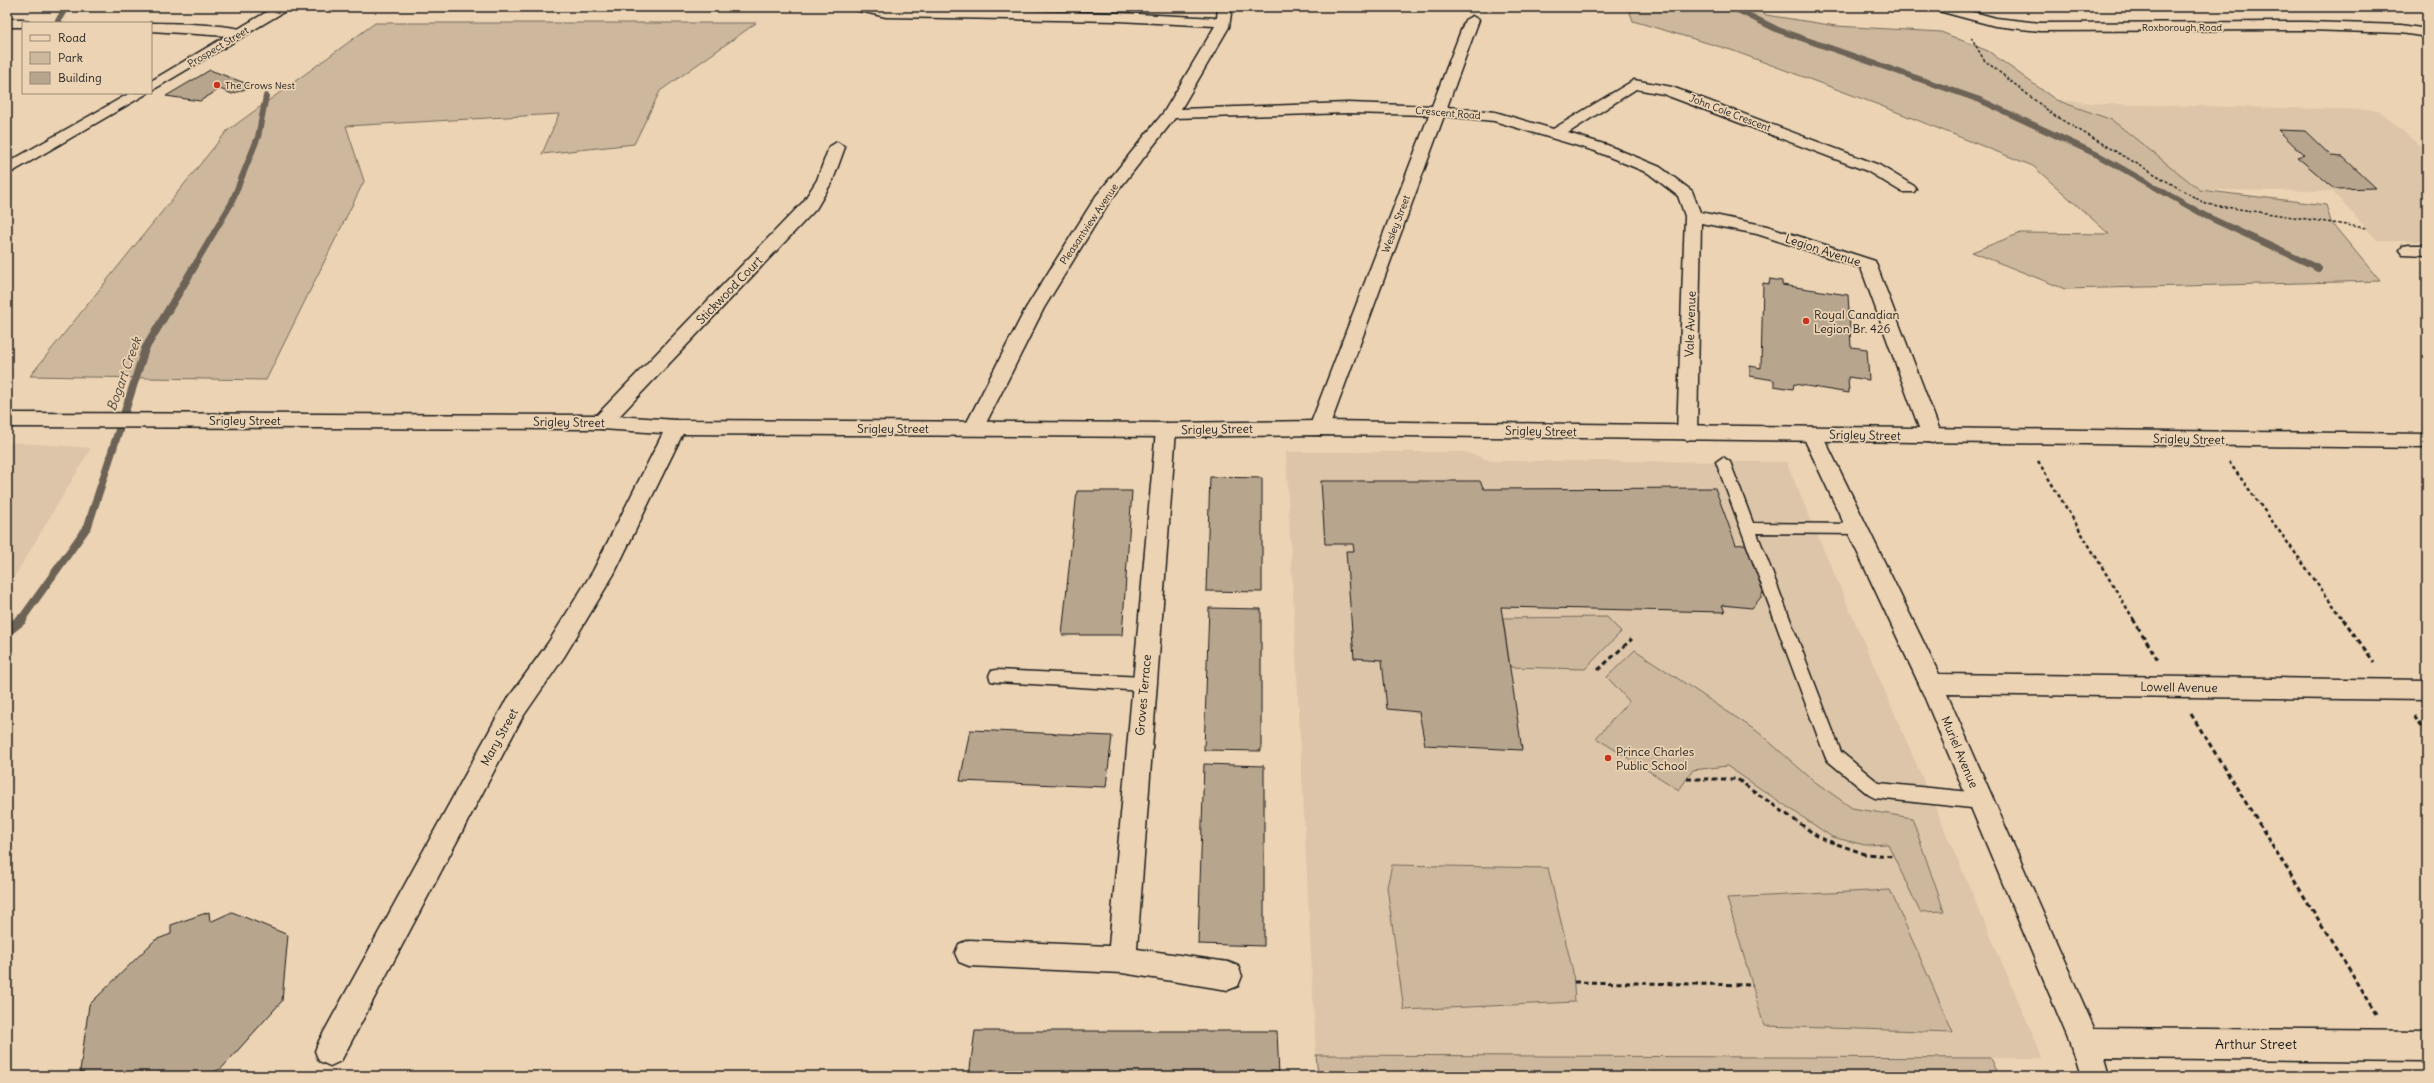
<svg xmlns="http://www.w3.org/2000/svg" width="2434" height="1083" viewBox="0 0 2434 1083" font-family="Delius,sans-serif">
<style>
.built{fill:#dcc5a8}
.green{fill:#cdb89d;stroke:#746a5c}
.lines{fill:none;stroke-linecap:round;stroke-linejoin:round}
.stream-far2{stroke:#6c6357;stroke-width:6}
.stream-far1{stroke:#6c6357;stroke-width:8}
.stream{stroke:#6c6357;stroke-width:11}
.building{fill:#b8a58e;stroke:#1c1c1c}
.lane-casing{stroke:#1c1c1c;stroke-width:3}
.street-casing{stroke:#1c1c1c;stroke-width:3}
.secondary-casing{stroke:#1c1c1c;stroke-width:3}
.path-far2{stroke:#1c1c1c;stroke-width:1.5;stroke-dasharray:3 2;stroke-linecap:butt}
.path-far1{stroke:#1c1c1c;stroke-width:2.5;stroke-dasharray:3.5 3;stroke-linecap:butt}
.path{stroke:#1c1c1c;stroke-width:3;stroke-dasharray:5 3.5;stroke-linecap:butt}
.lane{fill:#ebd3b3;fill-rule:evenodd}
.street{fill:#ebd3b3;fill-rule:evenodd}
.secondary{fill:#ebd3b3;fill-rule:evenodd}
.poi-dot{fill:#c8321e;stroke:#ebd3b3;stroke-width:1.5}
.labels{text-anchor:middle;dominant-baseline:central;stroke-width:3.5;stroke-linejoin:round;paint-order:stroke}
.far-street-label{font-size:10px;fill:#1c1c1c;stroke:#ebd3b3}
.far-poi-label{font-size:10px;fill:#1c1c1c;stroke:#ebd3b3;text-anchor:start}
.street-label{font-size:12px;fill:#1c1c1c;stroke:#ebd3b3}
.poi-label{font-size:12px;fill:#1c1c1c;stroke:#ebd3b3;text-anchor:start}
.water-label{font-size:13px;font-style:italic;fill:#4b453e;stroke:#ebd3b3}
.near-street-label{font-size:14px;fill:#1c1c1c;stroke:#ebd3b3}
</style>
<rect width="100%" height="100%" fill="#ebd3b3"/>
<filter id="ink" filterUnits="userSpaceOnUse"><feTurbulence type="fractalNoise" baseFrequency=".025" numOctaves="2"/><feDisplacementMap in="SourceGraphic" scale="8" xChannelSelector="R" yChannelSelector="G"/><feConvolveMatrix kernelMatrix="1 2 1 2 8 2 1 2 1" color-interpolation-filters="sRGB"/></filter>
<g filter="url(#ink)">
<path class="built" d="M2056 100 2104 104 2378 110 2427 152V241H2378L2332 191 2200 190 2112 120Z
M7 442 91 448 7 589Z
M1286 452H1465L1491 461 1786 462 2043 1058 1316 1055Z"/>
<path class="green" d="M1628 7H1756L1766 15 1836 26 1941 32 1988 51 2056 100 2112 120 2200 190 2326 205 2331 222 2380 281 2065 289 1972 252 2021 233 2109 234 2033 166 1879 105 1731 50 1633 21Z
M375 23H756L660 91 634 144 542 154 559 114 346 126 364 181 266 380 30 376 227 131Z
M1607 617 1621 632 1585 669 1510 667 1503 618Z
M1635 650 1758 732 1814 781 1852 808 1912 818 1944 911 1920 912 1888 844 1865 845 1832 837 1727 766 1693 770 1679 790 1596 738 1629 701 1607 677Z
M1392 865 1548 868 1573 972 1575 1002 1404 1010 1387 887Z
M1890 890 1953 1032 1764 1026 1727 898Z
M1316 1055 1990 1058 1998 1076H1318Z"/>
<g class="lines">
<path class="stream-far2" d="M1732 7 1778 30 1980 100 2100 156 2206 216 2318 268
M60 23 58 21 66 7
M193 268 231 204 258 137 266 96"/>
<path class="stream-far1" d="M2316 267 2318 268
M21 620 88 526 145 349 194 267"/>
<path class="stream" d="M7 631 22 619"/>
</g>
<path class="building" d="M210 70 253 86 232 94 220 89 200 101 166 96Z
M2278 130 2305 131 2331 156 2343 157 2376 188 2335 189 2297 157 2304 155Z
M1770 279 1782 281V285L1848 295 1851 347 1867 349 1869 380 1848 377 1849 393 1794 384 1793 389 1774 386V380L1750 376V366L1761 368 1763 283 1769 284Z
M1210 477 1262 478V592L1206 591Z
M1321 481H1480L1484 489 1715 488 1736 545 1747 544 1765 588 1761 597 1752 608 1722 605 1725 612 1501 607 1522 750 1425 745 1419 712 1387 709 1382 660 1354 658 1346 551H1354L1353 544H1325Z
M1077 491H1132L1122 635H1062Z
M1209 608 1261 609V751L1204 750Z
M970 730 1112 736 1106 787 960 781Z
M1204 764 1264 766V946L1198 944Z
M209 912 210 922 232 912 288 935 282 1001 221 1069 202 1076H90L80 1071 89 1005 155 940 171 934V925Z
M975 1031H1277L1279 1076H969Z"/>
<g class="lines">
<g class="lane-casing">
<path id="lane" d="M1723 457 1730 462 1753 523 1857 524 1862 525 1864 529 1862 533 1857 534 1757 533 1841 752 1879 783 1981 793 1987 796 1990 801 1987 806 1981 809 1875 798 1869 795 1828 761 1825 756 1716 462Z
M997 670 1144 677 1150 679 1152 684 1150 689 1144 691 997 682 991 681 989 676 991 671Z"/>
</g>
<g class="street-casing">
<path id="street" d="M854 7 1118 13 1217 18 1218 7H1232L1229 27 1181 109 1348 103 1432 106 1465 20 1472 16 1479 20 1447 107 1495 112 1553 129 1634 80 1672 87 1879 165 1914 186 1916 189 1914 192H1902L1867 171 1663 94 1636 89 1568 133 1607 145 1660 167 1692 191 1700 212 1767 226 1875 261 1942 436 1939 441 1932 443 1925 441 1922 436 1861 268 1757 234 1701 223 1697 433 1694 438 1687 440 1680 438 1677 433 1685 216 1678 196 1648 173 1595 151 1494 121 1444 116 1329 428 1326 433 1319 435 1312 433 1309 428 1429 115 1348 113 1175 118 1109 202 1044 308 981 433 974 435 967 433 964 428 1026 308 1096 196 1164 112 1215 26 1118 21 886 17 856 10Z
M1933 7H1955L1996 18 2040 23 2308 22 2401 25 2427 29V37L2401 33 2308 30 2040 31 1995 26 1935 10Z
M7 19H23L30 23H23V27H7Z
M150 23H151C166 23 243 24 249 33L242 37 151 31Z
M837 142 845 147 833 180 816 209 609 427 602 429 595 427 592 422 595 417 803 202 817 180 829 147Z
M2409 245H2427V255L2403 254 2400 250 2403 246Z
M676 420 683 422 686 427 614 574 564 657 522 718 341 1061 330 1066 319 1061 315 1051 319 1041 504 704 548 643 593 571 666 427 669 422Z
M1166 423 1173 425 1176 430 1137 949 1228 962 1238 966 1242 976 1238 986 1228 990 1122 973 969 966 959 962 955 953 959 944 969 940 1109 946 1156 430 1159 425Z
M1812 427 1819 429 1822 434 1939 674 2427 680V700L1947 694 2094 1028 2427 1031V1061L2105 1058 2110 1076H2080L2070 1043 1919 684 1802 434 1805 429Z"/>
</g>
<g class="secondary-casing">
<path id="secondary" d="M275 7H292L151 91V81Z
M130 93H148L7 175V163Z
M7 413 602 415 676 420 1166 423 1319 421 2427 434V448L1319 435 1166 437 676 434 602 429 7 427Z"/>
</g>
<path class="path-far2" d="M1971 37 1984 60 2055 116 2206 204 2366 228"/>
<path class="path-far1" d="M2038 461 2134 620
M2229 462 2344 620"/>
<path class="path" d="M2133 619 2158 660
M2343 619 2374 662
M1598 670 1632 639
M2191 714 2377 1014
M2414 716 2427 734
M1687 779H1737L1820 838 1865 854 1894 856
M1574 982 1753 985"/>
<use href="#lane" class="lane"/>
<use href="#street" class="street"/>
<use href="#secondary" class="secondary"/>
</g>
</g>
<g class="poi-dot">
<circle cx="217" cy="85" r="4"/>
<circle cx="1806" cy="321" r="4"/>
<circle cx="1608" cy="758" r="4"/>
</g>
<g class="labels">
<g class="far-street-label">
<text x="2182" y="27">Roxborough Road</text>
<text transform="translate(218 47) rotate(-31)">Prospect Street</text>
<text transform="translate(1448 113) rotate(5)">Crescent Road</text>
<text transform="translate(1730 113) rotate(21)">John Cole Crescent</text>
<text transform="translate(1089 224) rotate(-56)">Pleasantview Avenue</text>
<text transform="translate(1396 224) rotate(-69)">Wesley Street</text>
</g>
<g class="far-poi-label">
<text x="225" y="85">The Crows Nest</text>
</g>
<g class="street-label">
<text transform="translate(1823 250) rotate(18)">Legion Avenue</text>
<text transform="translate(729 290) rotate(-46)">Stickwood Court</text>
<text transform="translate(1690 324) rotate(-88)">Vale Avenue</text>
<text x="245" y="420">Srigley Street</text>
<text transform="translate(569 422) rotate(1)">Srigley Street</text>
<text x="893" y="428">Srigley Street</text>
<text transform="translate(1217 429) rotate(-1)">Srigley Street</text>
<text transform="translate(1541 431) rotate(1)">Srigley Street</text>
<text transform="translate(1865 435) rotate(1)">Srigley Street</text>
<text transform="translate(2189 439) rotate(1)">Srigley Street</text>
<text transform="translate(2179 687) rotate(1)">Lowell Avenue</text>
<text transform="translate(1143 695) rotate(-85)">Groves Terrace</text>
<text transform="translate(499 737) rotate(-61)">Mary Street</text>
<text transform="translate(1960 752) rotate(67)">Muriel Avenue</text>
</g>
<g class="poi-label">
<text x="1814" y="314">Royal Canadian<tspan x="1814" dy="14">Legion Br. 426</tspan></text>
<text x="1616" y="751">Prince Charles<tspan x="1616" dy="14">Public School</tspan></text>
</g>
<g class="water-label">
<text transform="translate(124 374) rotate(-70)">Bogart Creek</text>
</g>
<g class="near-street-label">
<text x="2256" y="1044">Arthur Street</text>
</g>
</g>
<rect width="2434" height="1083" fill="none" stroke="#ebd3b3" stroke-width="24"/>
<rect x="12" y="12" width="2410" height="1059" fill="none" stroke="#1c1c1c" stroke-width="1.5" filter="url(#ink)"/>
<rect x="22" y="22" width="130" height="72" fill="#ebd3b3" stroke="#988a77"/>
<rect x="30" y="35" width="20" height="6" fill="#ebd3b3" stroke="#988a77"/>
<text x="58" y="42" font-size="12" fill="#1c1c1c">Road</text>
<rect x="30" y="52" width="20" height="12" fill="#cdb89d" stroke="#988a77"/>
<text x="58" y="62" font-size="12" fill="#1c1c1c">Park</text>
<rect x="30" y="72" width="20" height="12" fill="#b8a58e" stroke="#988a77"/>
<text x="58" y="82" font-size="12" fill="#1c1c1c">Building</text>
</svg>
